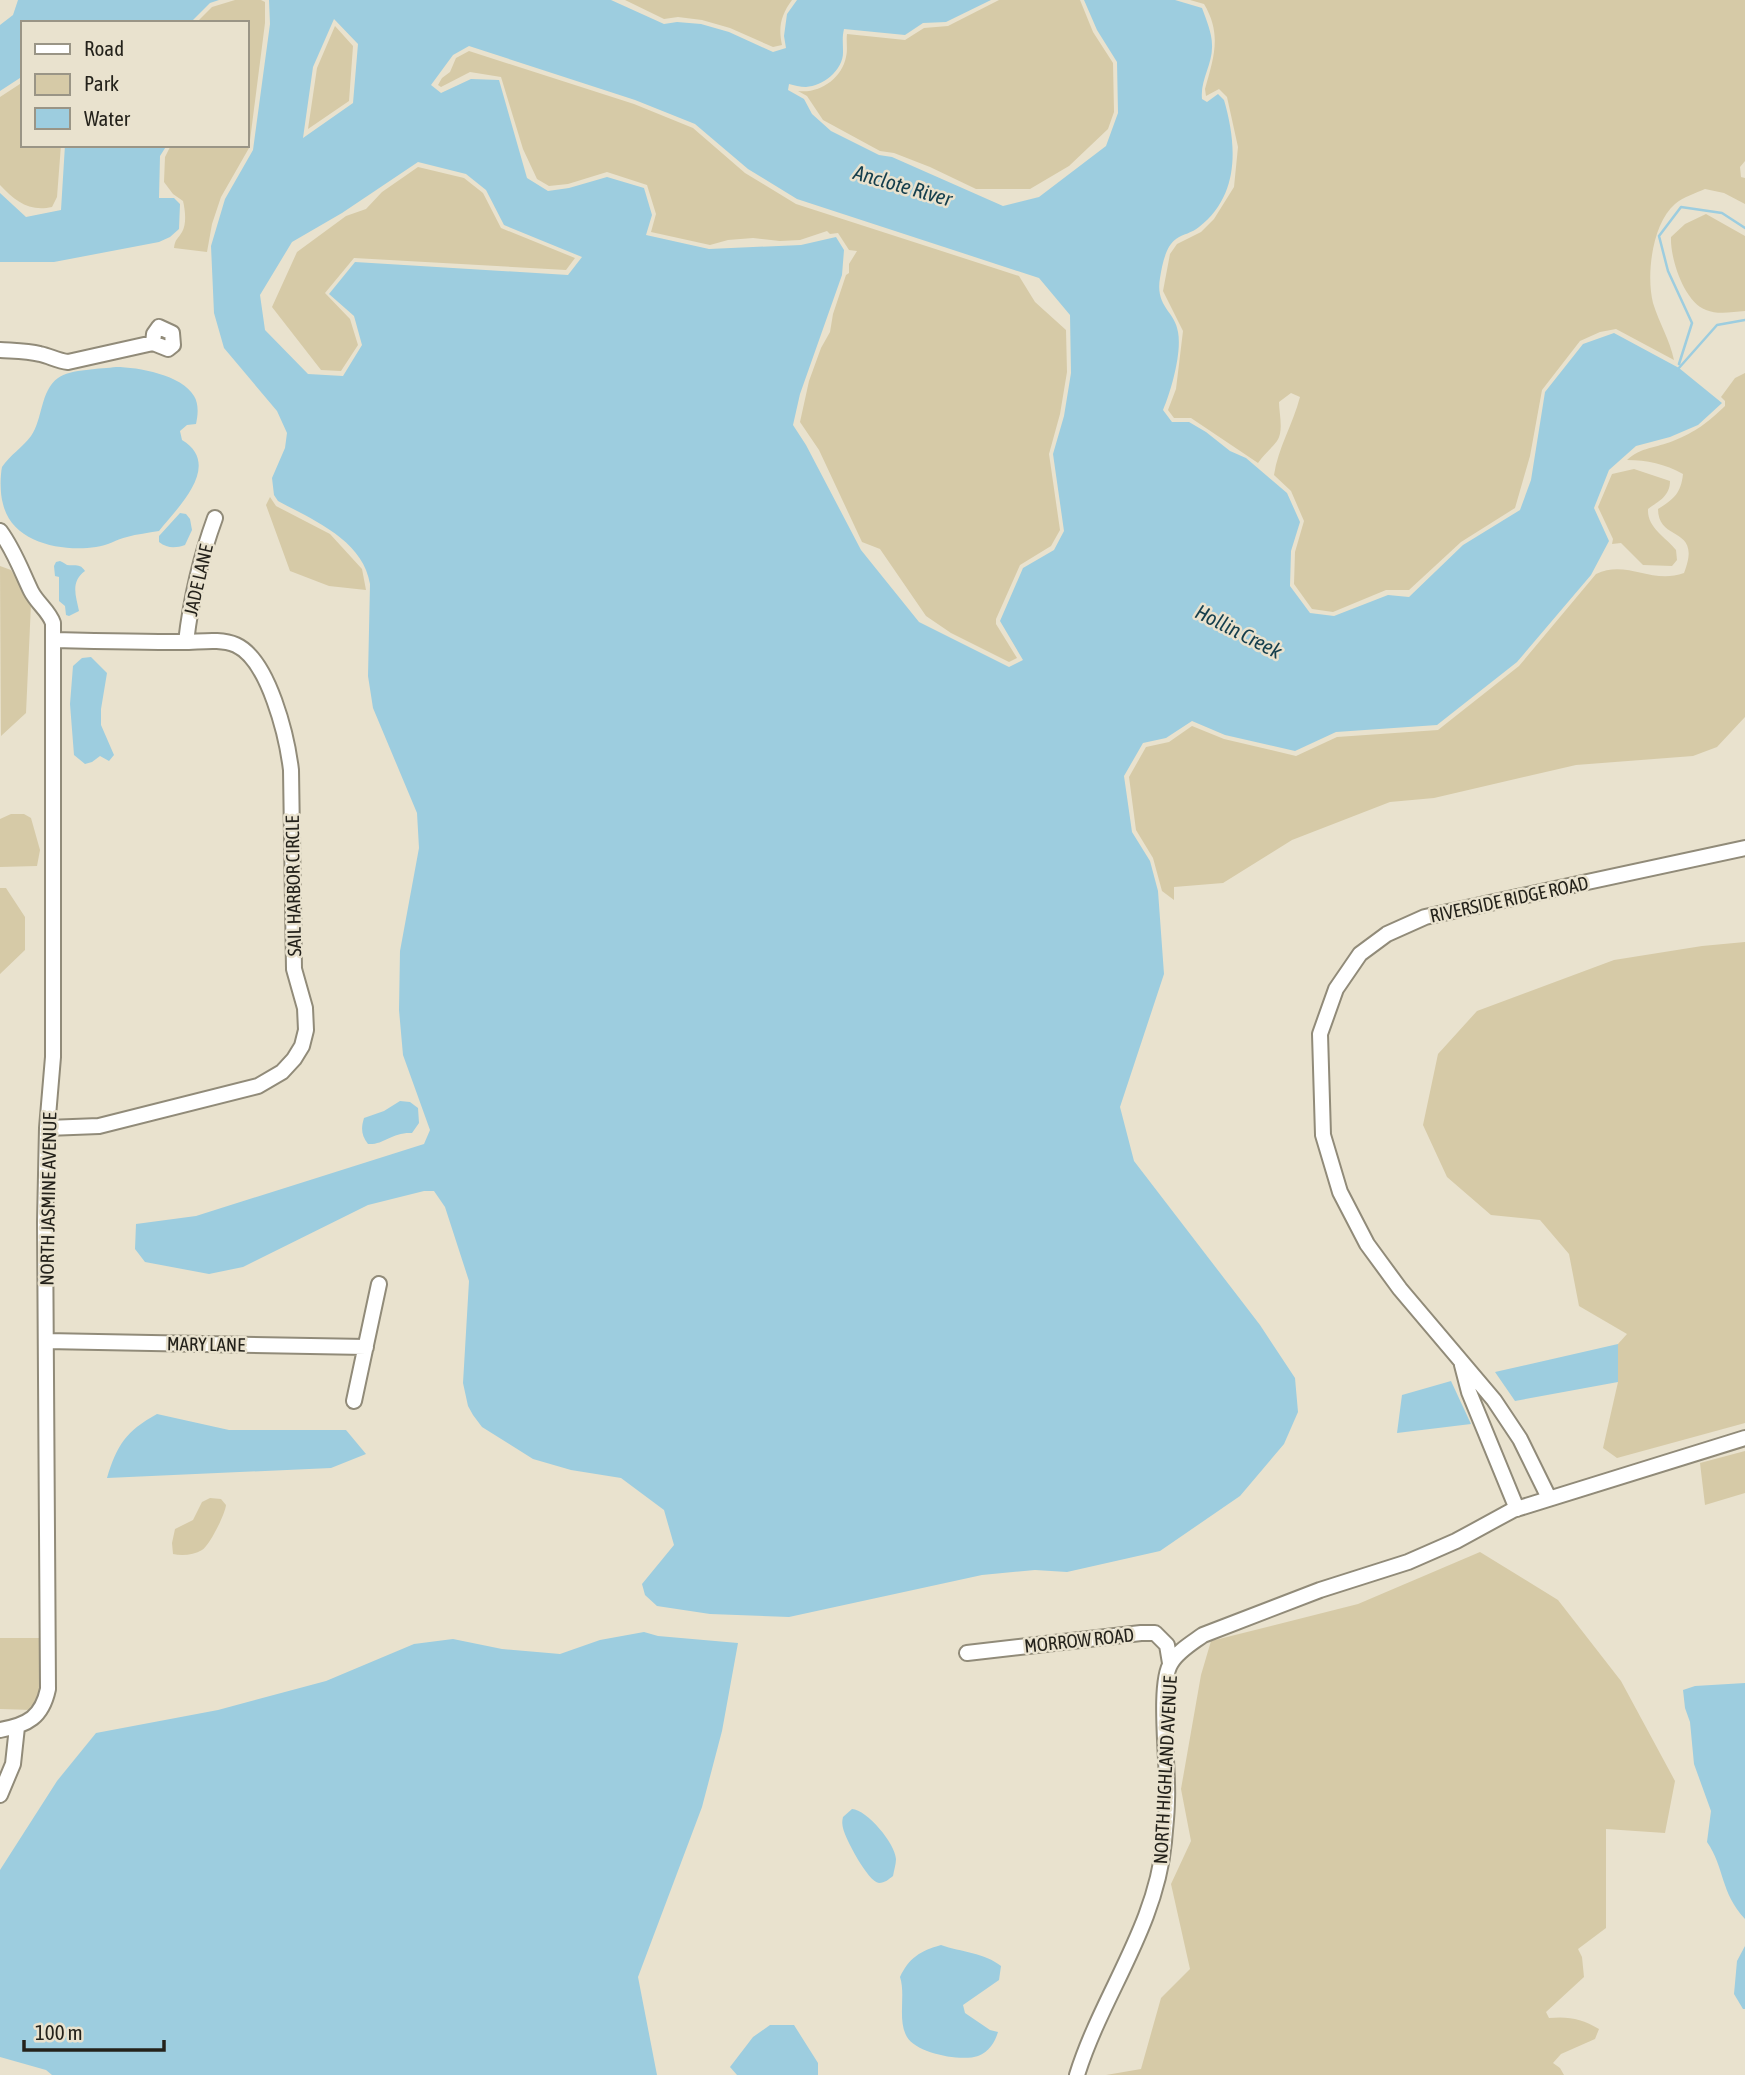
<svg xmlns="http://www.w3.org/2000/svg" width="1745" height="2075" viewBox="0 0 1745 2075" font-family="'Asap Condensed',sans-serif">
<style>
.green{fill:#d6caa7}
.water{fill:#9dcddf;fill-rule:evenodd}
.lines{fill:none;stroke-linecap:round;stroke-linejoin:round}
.stream{stroke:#9dcddf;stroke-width:2.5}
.minor-casing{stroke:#918b79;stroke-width:18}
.minor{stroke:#fff;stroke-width:14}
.labels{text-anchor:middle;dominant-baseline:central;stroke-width:5;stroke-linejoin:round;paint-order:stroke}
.street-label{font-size:19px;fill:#24221b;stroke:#e9e2ce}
.water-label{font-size:21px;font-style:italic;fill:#143e4c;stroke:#e9e2ce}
</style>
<rect width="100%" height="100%" fill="#e9e2ce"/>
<path class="green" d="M235 0H261L265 2V23L249 148 221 197 212 224 207 252 174 248C175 239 178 239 182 232 187 224 185 209 183 201L173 194 164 182 165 157 171 145H247V23H196L212 7Z
M625 0H792C781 15 778 27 782 45L773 47 730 28 702 20 678 17 664 19Z
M999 0H1080L1093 32 1113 63 1114 112 1108 129 1069 166 1030 189H976L930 167 894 153 880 151 823 120 807 96 798 91C820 94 842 78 846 57 848 49 846 42 847 34L905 40 924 28 948 26Z
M1190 0H1745V161L1740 167 1741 177 1745 178V204L1724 193 1705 189C1696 193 1683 197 1675 204 1652 224 1646 275 1653 303 1659 323 1670 340 1674 360L1616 329 1600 332 1580 341 1542 390 1530 456 1515 508 1461 542 1409 590H1386L1333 612 1312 609 1294 584 1295 552 1304 521 1291 491 1274 475C1278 448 1293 424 1300 397L1291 393 1279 402C1279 413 1284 431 1277 441 1271 449 1264 454 1258 463L1191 418H1174L1168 410 1176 389 1183 331 1163 291 1170 254 1177 244 1201 232 1214 219 1234 187 1238 147 1227 97 1219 89 1206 96 1205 89C1214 57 1222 34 1204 4Z
M335 26 353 46 349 101 308 129 317 68Z
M469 51 634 104 693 128 745 173 796 204 1019 276 1035 302 1066 330 1067 372 1060 414 1049 454 1060 530 1051 546 1020 565 996 619V624L1017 658 1009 662 951 633 926 616 880 549 862 542 819 450 800 422 809 381 821 348 830 332 833 314 846 275 849 273V264L857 251 849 250 838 233 830 234 827 231 800 240 780 241 753 238 728 240 710 245 651 232 656 214 647 185 607 172 568 184 549 186 537 179 523 149 501 77 470 72 441 87 438 85 442 78 450 72 456 58Z
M23 82V145H61L57 197 52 207C29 212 15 201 0 185V97Z
M418 167 464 178 483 193 501 228 575 258 566 270 354 258 325 293 350 319 358 345 341 371 321 370 272 307 297 252 346 216 366 209 382 192Z
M1706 214 1745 236V311C1732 312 1718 315 1706 310 1684 302 1670 258 1671 237L1685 224Z
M1745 373V717L1717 747 1693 756 1576 765 1434 798 1390 802 1292 840 1223 883 1174 887V900L1162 891 1153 858 1136 830 1129 777 1146 747 1169 742 1192 726 1224 739 1296 756 1337 737 1438 730 1519 666 1596 574C1627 559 1651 585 1684 573 1703 525 1658 543 1658 509 1674 499 1681 493 1683 474 1665 464 1647 460 1627 460 1641 447 1656 448 1673 441 1696 432 1708 422 1725 406V401L1721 397 1735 378Z
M1634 469 1670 481C1670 496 1659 501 1648 509 1647 528 1666 537 1676 550L1677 560 1672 566 1643 565 1621 543 1612 544 1613 539 1598 507 1612 474Z
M270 497 276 506 330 534 362 569 366 590 329 586 290 571 266 505Z
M0 566 11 570 31 604 26 713 1 736Z
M11 814H24L31 818 40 850 37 866 0 867V819Z
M0 888H6L25 917V950L0 974Z
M1745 942V1423L1617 1458 1603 1448 1618 1382V1344L1627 1334 1579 1306 1569 1254 1540 1220 1491 1215 1447 1177 1423 1125 1438 1054 1477 1011 1614 960 1702 946Z
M1745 1451V1493L1705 1505 1700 1463Z
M210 1498 221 1499 226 1505C225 1515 209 1546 202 1550 194 1555 182 1556 173 1554L172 1543 175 1529 193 1520 202 1502Z
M1480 1552 1558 1600 1621 1681 1675 1781 1665 1833 1606 1829V1928L1578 1949 1582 1957 1584 1977 1546 2012 1549 2018C1569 2016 1582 2019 1599 2029L1595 2039 1561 2054 1553 2063 1560 2068 1564 2075H1106L1141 2069 1161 1998 1190 1969 1171 1884 1191 1841 1181 1789 1201 1675 1211 1641 1358 1604Z
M0 1638H42V1690L34 1710 0 1709Z"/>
<path class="water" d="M18 0H219L210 3 190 23H23V76L0 91V25L13 15Z
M269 0H611L664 24 677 22 701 24 729 32 773 52 786 48 784 36 787 14 797 0H991L946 22 923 23 905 35 844 29C842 37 843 43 843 51 844 70 823 86 806 87 800 87 794 85 789 84L788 90 804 99 812 114 831 131 879 155 892 157 1003 206 1039 197 1106 146 1118 113 1117 62 1097 30 1084 0H1175L1202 8C1206 19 1212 33 1212 45 1213 64 1200 80 1202 99L1207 102 1218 94 1224 100C1237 145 1240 195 1199 227 1192 233 1183 234 1176 239 1165 247 1162 266 1160 278 1155 307 1175 311 1178 332 1182 353 1171 391 1163 410L1172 422H1189L1206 432 1230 451 1246 458 1287 493 1300 522 1291 551 1290 586 1310 613 1334 616 1388 595 1409 597 1463 545 1520 510 1531 480 1545 392 1583 344 1614 333 1679 368 1722 403 1698 425 1670 437 1636 446 1609 470 1594 508 1609 541 1591 575 1517 662 1437 725 1336 732 1295 751 1225 735 1192 721 1166 738 1143 743 1124 776 1132 832 1150 861 1158 891 1164 974 1120 1107 1134 1161 1260 1325 1295 1378 1298 1412 1284 1444 1240 1496 1160 1551 1067 1572 1035 1570 982 1575 789 1617 710 1614 657 1606 645 1595 642 1584 674 1545 664 1510 621 1478 571 1470 533 1459 482 1427 473 1415 468 1406 463 1383 469 1281 445 1207 434 1191H424L368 1205 243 1267 209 1274 145 1262 135 1249 136 1224 196 1216 424 1144 430 1130 403 1055 399 1010 400 951 419 848 417 813 373 708 368 676 370 584C363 540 313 520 278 501L274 495 272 478 285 448 287 433 277 411 224 348 214 313 211 246 225 199 253 150 270 24ZM334 19 358 44 353 103 303 138 313 67ZM469 46 635 100 695 124 748 169 797 199 1039 278 1070 315 1071 373 1064 416 1053 454 1064 531 1054 550 1023 568 1000 621 1023 660 1009 667 919 622 861 550 806 445 793 425 800 394 842 275 844 250 836 237 801 245 709 249 646 235 652 215 644 188 607 177 569 188 548 191 527 178 499 80 471 79 441 93 431 85 453 55ZM418 162 466 174 486 190 504 225 582 257 568 275 355 262 329 294 354 316 362 345 343 376 308 374 265 330 260 295 292 242 342 213Z
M65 145H167L160 156 159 198H174L180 204 179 229 170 237 159 242 54 262H0V193L26 217 61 210Z
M116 367C138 367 182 375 194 396 199 404 198 415 196 424L187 425 180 431 182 440C223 465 178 507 159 531 148 533 137 534 127 537 117 539 107 546 96 547 62 552 12 543 3 504 0 494 0 477 2 467 10 455 23 447 31 436 43 419 40 391 58 378 70 369 102 369 116 367Z
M180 513 186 514 190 519 192 530 185 545C176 548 168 549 159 542V536Z
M60 561C63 562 65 564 67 565 75 566 80 563 85 571 70 582 76 596 79 611L69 616 66 615 65 606 59 601V577L55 576 54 566 56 562Z
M91 657 107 673 101 709V725L114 755 109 761 100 756 92 762 85 764 74 755 70 704 73 666 82 658Z
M400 1101 410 1102 418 1108 419 1123 412 1133C392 1132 384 1145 368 1144 361 1135 361 1128 364 1118L384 1111Z
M1618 1344V1382L1515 1401 1495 1372Z
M1451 1381 1471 1424 1397 1433 1402 1395Z
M157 1414 229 1430H346L366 1454 331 1468 107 1478C117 1445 126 1431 157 1414Z
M644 1632 658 1636 738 1643 722 1731 702 1807 638 1977 657 2075H52L46 2070 0 2057V1870L57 1781 96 1733 218 1710 326 1681 414 1644 453 1639 502 1649 560 1654 600 1640Z
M1745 1683V1919C1720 1892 1725 1868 1707 1842L1711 1811 1694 1764 1690 1722 1685 1708 1683 1690 1695 1686Z
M852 1809C867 1810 895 1843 896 1859 896 1864 894 1870 893 1876 889 1879 885 1883 879 1883 868 1882 845 1838 843 1828 842 1823 842 1821 843 1817Z
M941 1945C961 1952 985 1953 1001 1966L999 1980 963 2005 965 2013 990 2030 998 2032C995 2042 989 2052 978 2056 961 2062 916 2053 907 2037 897 2020 906 1995 900 1977 909 1958 920 1951 941 1945Z
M1745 1946V2009H1743L1734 1994 1737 1961Z
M770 2025H794L818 2063V2075H737L730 2067 753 2037Z"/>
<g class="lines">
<path class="stream" d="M1679 364 1692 323 1668 271 1659 236 1681 207 1722 213 1745 228
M1678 369 1717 325 1745 320"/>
<g class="minor-casing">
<path id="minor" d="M0 350C14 351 27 351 40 354 50 356 57 361 68 362L153 343 168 349 173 345 172 333 159 327 154 334 153 343
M0 531C14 550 21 570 31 591 37 603 49 611 53 623V1057L47 1128 45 1222 48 1689C42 1717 28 1725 0 1730
M186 642C191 599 200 559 215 518
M47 1128 99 1126 258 1086 282 1072 294 1059 302 1046 306 1030 305 1008 294 969 291 770C287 737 269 660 236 645 220 638 200 642 183 642 140 642 97 641 54 640
M46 1341 366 1347
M1462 1365 1469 1392 1517 1509
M354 1401 379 1284
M1549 1498 1520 1439 1494 1400 1400 1289 1367 1244 1340 1192 1323 1135 1320 1034 1336 989 1360 954 1387 934 1425 917 1745 848
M967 1653 1141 1633H1155L1167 1645 1170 1663
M0 1795 13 1764 17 1727
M1077 2075C1102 1995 1156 1927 1164 1842 1165 1828 1167 1814 1167 1800 1169 1770 1157 1685 1171 1663 1178 1651 1192 1643 1203 1635L1320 1590 1408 1562 1456 1541 1513 1510 1745 1438"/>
</g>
<use href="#minor" class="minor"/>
</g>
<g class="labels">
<g class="street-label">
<text transform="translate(198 580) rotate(-77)">JADE LANE</text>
<text transform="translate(293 886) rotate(-91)">SAIL HARBOR CIRCLE</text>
<text transform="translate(1509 899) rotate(-12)">RIVERSIDE RIDGE ROAD</text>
<text transform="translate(48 1199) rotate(-89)">NORTH JASMINE AVENUE</text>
<text transform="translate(206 1344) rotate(1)">MARY LANE</text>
<text transform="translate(1079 1640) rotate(-6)">MORROW ROAD</text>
<text transform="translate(1165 1770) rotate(-87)">NORTH HIGHLAND AVENUE</text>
</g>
<g class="water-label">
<text transform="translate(903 185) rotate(16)">Anclote River</text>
<text transform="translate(1239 631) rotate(27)">Hollin Creek</text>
</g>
</g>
<rect x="21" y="21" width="228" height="126" fill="#e9e2ce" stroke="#9a9586" stroke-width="2"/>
<rect x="35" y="44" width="35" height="10" fill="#ffffff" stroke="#9a9586" stroke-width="2"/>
<text x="84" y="56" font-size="21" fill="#24221b">Road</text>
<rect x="35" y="74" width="35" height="21" fill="#d6caa7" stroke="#9a9586" stroke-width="2"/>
<text x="84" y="91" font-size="21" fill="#24221b">Park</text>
<rect x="35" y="108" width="35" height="21" fill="#9dcddf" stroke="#9a9586" stroke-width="2"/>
<text x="84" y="126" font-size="21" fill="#24221b">Water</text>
<path d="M24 2040v10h140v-10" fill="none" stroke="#24221b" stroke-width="3.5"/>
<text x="35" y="2040" font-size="21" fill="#24221b" stroke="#e9e2ce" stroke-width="5" paint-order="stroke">100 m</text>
</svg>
